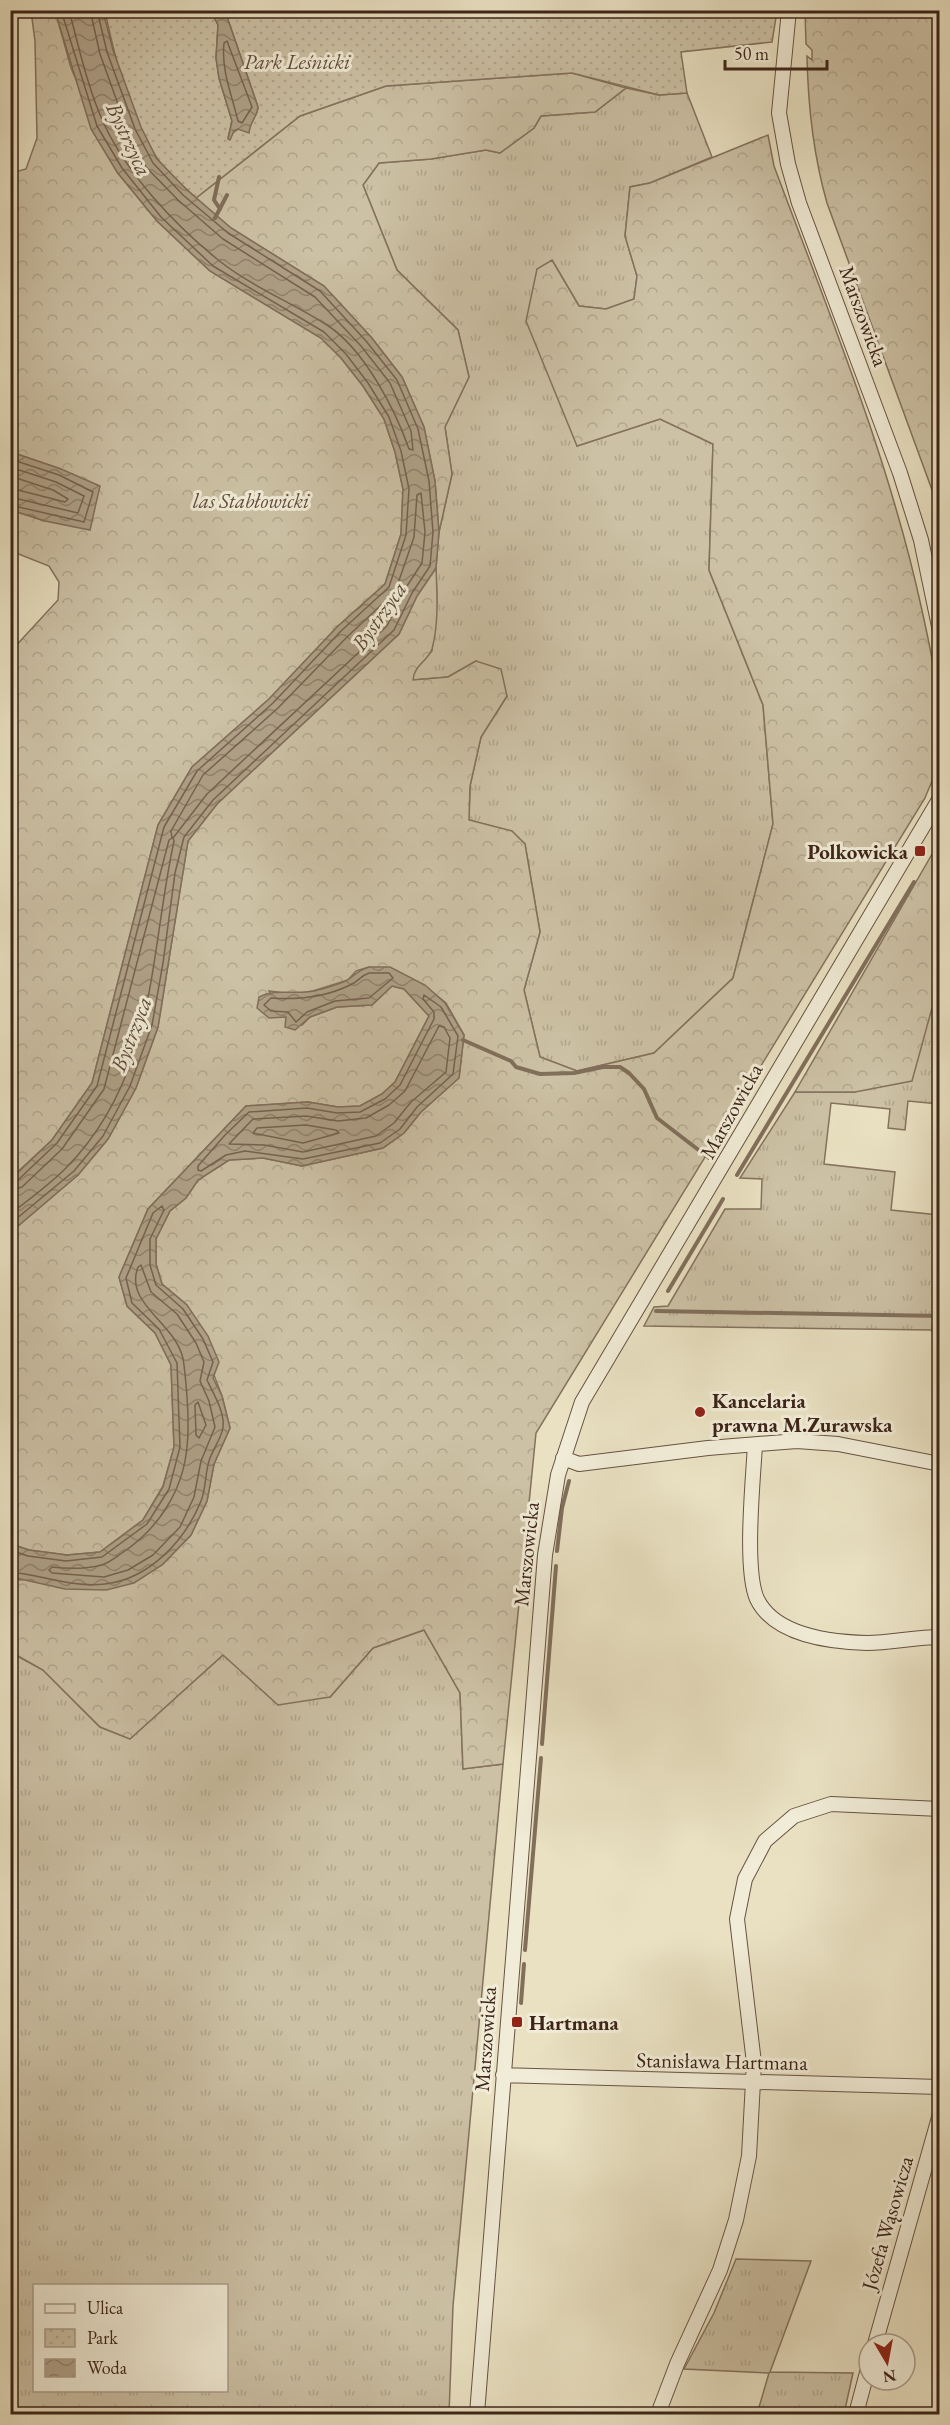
<svg xmlns="http://www.w3.org/2000/svg" width="950" height="2425" viewBox="0 0 950 2425" font-family="'EB Garamond',serif">
<style>
.grass{fill:url(#grass-tufts);stroke:#84725e;stroke-width:1.5;fill-rule:evenodd}
.forest{fill:url(#forest-crowns);stroke:#84725e;stroke-width:1.5}
.park{fill:url(#park-dots);stroke:#84725e;stroke-width:1.5}
.water{fill:url(#water-waves);stroke:#816f5b;stroke-width:1.5}
.lines{fill:none;stroke-linecap:round;stroke-linejoin:round}
.shore{stroke:#766250;stroke-width:1.5}
.stream{stroke:#816f5b;stroke-width:4}
.minor-casing{stroke:#685342;stroke-width:16}
.minor{stroke:#f1ecd7;stroke-width:14}
.poi-dot{fill:#8f2418;stroke:#f1ecd7;stroke-width:2}
.labels{text-anchor:middle;dominant-baseline:central;stroke-width:6;stroke-linejoin:round;paint-order:stroke}
.park-label{font-size:21px;font-style:italic;fill:#614b3b;stroke:#f1ecd7}
.street-label{font-size:21px;fill:#3d2418;stroke:#f1ecd7}
.poi-label{font-size:21px;font-weight:bold;fill:#3d2418;stroke:#f1ecd7;text-anchor:start}
.water-label{font-size:22px;font-style:italic;fill:#5f4a3a;stroke:#f1ecd7}
</style>
<defs>
<pattern id="grass-tufts" width="24" height="20" patternUnits="userSpaceOnUse" patternTransform="scale(1.5)"><rect width="24" height="20" fill="#ccc1a5"/><path d="M3 7l-1-3M5 7V3M7 7l1-3M15 17l-1-3M17 17v-4M19 17l1-3" fill="none" stroke="#b0a68d"/></pattern>
<pattern id="forest-crowns" width="20" height="18" patternUnits="userSpaceOnUse" patternTransform="scale(1.5)"><rect width="20" height="18" fill="#ccc1a5"/><path d="M2 6a3 3 0 1 1 6 0M12 15a3 3 0 1 1 6 0" fill="none" stroke="#b0a68d"/></pattern>
<pattern id="park-dots" width="8" height="8" patternUnits="userSpaceOnUse" patternTransform="scale(1.5)"><rect width="8" height="8" fill="#ccc1a5"/><path d="M2 2h.1M6 6h.1" fill="none" stroke="#b0a68d" stroke-width="1.8" stroke-linecap="round"/></pattern>
<pattern id="water-waves" width="16" height="10" patternUnits="userSpaceOnUse" patternTransform="scale(1.5)"><rect width="16" height="10" fill="#afa188"/><path d="M0 5q4-4 8 0t8 0" fill="none" stroke="#90836e"/></pattern>
</defs>
<rect width="100%" height="100%" fill="#e9e1c2"/>
<filter id="stains"><feTurbulence type="fractalNoise" baseFrequency=".00333" numOctaves="4"/><feColorMatrix values="0 0 0 0 .2 0 0 0 0 .09 0 0 0 0 .02 0 0 0 .5 -.17"/></filter>
<radialGradient id="worn" r=".72"><stop offset=".6" stop-color="#630" stop-opacity="0"/><stop offset="1" stop-color="#630" stop-opacity=".3"/></radialGradient>
<path class="grass" d="M626 88 659 95 687 93 712 157 650 183 630 187 625 236 637 276 634 299 606 309 579 306 552 260 577 446 660 419 713 444 709 570 763 705 773 824 733 978 654 1053 577 1071 540 1057 524 990 540 932 525 844 511 831 469 820 470 786 481 737 507 696 476 661 448 677 413 680V671L432 651 437 602 436 568 439 532 452 474 445 427 469 377 458 330 397 270 363 185 379 163 431 159 486 150 500 153 534 128 541 116 595 112Z
M939 1006V1104L908 1101 905 1130 888 1128 890 1109 831 1103 824 1164 895 1172 891 1210 939 1215V1281L932 1330 644 1326 654 1307 668 1306 725 1209H761L762 1179 740 1178 795 1092H855L921 1040 932 1008Z
M424 1630 460 1693 463 1769 503 1764 453 2306 449 2414H11L10 1652 43 1670 100 1727 130 1739 223 1655 330 1697 373 1648ZM34 2286H226V2390H34Z
M736 2259 811 2261 770 2372 853 2373 844 2414H757L769 2373 684 2369 714 2313Z"/>
<path class="forest" d="M55 10 71 68 117 172 157 221 210 271 321 338 341 358 363 386 384 419 395 452 403 489 401 534 385 584 337 627 269 699 192 767 158 825 92 1083 52 1140 11 1178V651L58 600 59 582 49 566 11 551V510L45 521 61 469 11 452V173L26 169 37 138 35 41 31 11Z
M805 11H939V509L827 203C813 154 808 107 807 56L812 60V50L806 44Z
M572 73 626 88 595 112 541 116 534 128 500 153 486 150 431 159 379 163 363 185 397 270 458 330 469 377 445 427 452 474 439 532 435 481 424 427 402 377 371 337 324 286 231 228 196 198 300 116 386 86Z
M768 135 774 166C828 311 888 455 921 606 932 655 943 705 939 755 939 769 930 785 925 798L536 1433 503 1764 463 1769 460 1693 424 1630 373 1648 330 1697 278 1705 223 1655 130 1739 100 1727 43 1670 11 1652V1577L19 1580 162 1565 191 1535 207 1501 214 1464 230 1428 222 1396 187 1305 162 1284 156 1264V1239L170 1211 186 1198 198 1180 229 1160 263 1158 302 1166 383 1148 404 1133 421 1112 459 1078 464 1035 446 1003 425 986 369 967 356 971 348 980 313 991 293 994 269 991 286 1017 302 1025 310 1017 337 1007 372 1005 392 986 404 989 429 1016 395 1082 382 1094 360 1106 338 1107 308 1102 246 1106 148 1209 119 1277 127 1306 155 1333 171 1365 174 1447 163 1486 143 1520 100 1552 67 1555 29 1550 11 1544V1232L78 1175 108 1139 136 1088 158 1027 188 841 217 804 399 634 417 596 436 568C437 594 439 623 432 649 428 661 414 665 413 680L448 677 476 661 501 669 507 696 481 737 470 786 469 820 512 831 525 844 540 932 524 990 540 1057 577 1071 654 1053 733 978 773 824 763 705 709 570 713 444 660 419 577 446 526 321 537 269 552 260 579 306 606 309 634 299 637 276 625 236 630 187 650 183Z
M939 842V1006L932 1008 912 1081 855 1092H795Z
M939 1281V1331H932L938 1283Z"/>
<path class="park" d="M105 11H211L218 25 216 58 219 78 232 121 228 138C237 125 256 126 258 107L225 11H777L772 42 681 52 687 93 659 95 572 73 386 86 300 116 196 198C183 185 166 173 157 158 131 121 114 55 105 11Z"/>
<path class="water" d="M55 11H103L113 50 141 127 157 159 187 190 231 228 324 286 371 337 402 377 424 427 435 481 439 532 436 568 417 596 399 634 217 804 188 841 158 1027 136 1088 108 1139 78 1175 11 1232V1179L52 1140 92 1083 158 825 192 767 269 699 337 627 385 584 401 534 403 489 395 452 384 419 363 386 341 358 321 338 210 271 157 221 117 172 91 129Z
M211 11H225L258 107C257 118 250 121 249 133L238 129 234 131 230 140 228 139 232 121 219 78 216 58 218 25Z
M11 452 61 469 100 486 90 530 45 521 11 510Z
M369 967H390L425 985 445 1003 464 1035 459 1078 421 1112 404 1133 383 1148 302 1166 263 1158 229 1160 198 1180 186 1198 170 1211 156 1239V1264L162 1284 187 1305 208 1336 219 1362 213 1378 222 1396 230 1428 214 1464 207 1501 191 1535 162 1565 134 1583 106 1590 65 1589 11 1577V1544L29 1550 67 1555 100 1552 143 1520 163 1487 174 1447 171 1365 155 1333 127 1306 119 1277 148 1209 246 1106 308 1102 338 1107 360 1106 382 1094 395 1082 429 1016 404 989 392 986 372 1005 337 1007 310 1017 295 1030 285 1027 286 1017 269 1018 257 1008 259 997C276 988 295 995 314 991 324 988 341 985 349 979 357 973 359 970 369 967Z"/>
<g class="lines">
<path class="shore" d="M69 10C79 48 88 89 104 124 128 175 174 224 217 259 250 286 291 302 327 325 364 349 395 409 409 449L413 450 411 431 390 383 361 346 315 297 223 239 178 200 146 167 128 132 100 54 90 10
M227 41 252 107 242 123 238 121C232 95 221 71 224 43Z
M10 459 59 475 93 492 84 522 10 505
M10 467 56 482 84 496 78 513 10 497
M10 476 53 490 68 499 65 502 10 488
M369 973H389L393 978 369 998 335 1001 307 1012 296 1022 288 1012 271 1011 264 1005 271 998C298 1000 324 998 350 985 358 982 360 976 369 973Z
M424 995 441 1007 458 1036 453 1074 417 1107 400 1129 380 1143 303 1159 245 1151 226 1155 201 1171 198 1170V1166L225 1135 249 1112 307 1108 337 1113 360 1112 385 1099 400 1085 434 1019V1012L423 999Z
M439 1026 444 1027 450 1038 446 1072 411 1102 394 1123 376 1136 303 1152 264 1145 229 1144 253 1119 306 1116 338 1121 366 1118 389 1105 405 1091Z
M306 1125 336 1130 339 1133 303 1143 253 1133 257 1128Z
M10 1183 17 1181 57 1143 97 1086 164 827 197 771 273 703 341 631 389 587 406 535 409 489 401 451 389 417 368 383 346 354 324 332 213 266 161 217 122 168 97 126 61 10
M10 1191 22 1187 62 1149 104 1089 169 840 172 838 171 831 203 775 278 708 347 637 395 592 414 537 417 495 421 493 425 532 422 563 405 589 387 626 207 794 173 838 174 841C149 957 157 1075 66 1168 49 1185 30 1199 10 1214
M10 1224 74 1171 103 1136 130 1086 152 1025 163 963 175 873 184 837 213 800 394 630 412 593 430 566 433 532 429 481 418 429 397 380 366 341 320 291 228 233 183 195 153 163 135 129 107 52 97 10
M141 1265 151 1292 177 1314 196 1343 204 1362 200 1381 209 1401 215 1427 201 1461 194 1497 180 1527 153 1555 128 1570 104 1577 52 1573 49 1570 52 1567C68 1569 86 1569 102 1565 109 1563 116 1557 122 1553 158 1529 183 1491 187 1447 190 1421 187 1391 184 1365 181 1324 123 1306 138 1267Z
M198 1402 206 1425 199 1438 196 1435 195 1405Z
M10 1550 28 1556 66 1561 102 1557 147 1524 169 1489 180 1447 177 1363 159 1329 132 1303 126 1278 153 1213 162 1206 164 1210 150 1239V1265L156 1285 183 1309 203 1339 213 1362 207 1380C213 1393 225 1412 223 1427 222 1438 212 1450 209 1461 205 1474 206 1489 201 1501 185 1541 149 1579 105 1584 72 1588 42 1575 10 1572"/>
<path class="stream" d="M219 177 214 200 220 209
M215 218 227 195
M463 1040 511 1061 516 1067 540 1074 574 1073 603 1067H620L629 1073 644 1089 657 1118 709 1158
M737 1175 914 882
M668 1291 723 1199
M656 1311 940 1316
M557 1551 562 1508 569 1481
M542 1744 556 1566
M525 1950 541 1758
M521 2003 524 1964"/>
<g class="minor-casing">
<path id="minor" d="M789 10 779 113 788 164 799 203 900 473 921 540 940 631
M755 1445C753 1480 744 1570 757 1599 775 1636 831 1642 867 1643 891 1643 915 1637 940 1637
M563 1458 579 1464 708 1448 797 1441 838 1444 940 1464
M503 2075 940 2087
M875 2344 940 2114
M477 2414 545 1555 558 1475 582 1402 940 798
M658 2414 677 2364 720 2270 736 2220 749 2156 754 2063 737 1919 745 1879 765 1841 794 1816 831 1804 940 1809
M856 2414 869 2365"/>
</g>
<use href="#minor" class="minor"/>
</g>
<g class="poi-dot">
<rect x="914" y="845" width="12" height="12" rx="3"/>
<circle cx="700" cy="1412" r="6"/>
<rect x="511" y="2016" width="12" height="12" rx="3"/>
</g>
<g class="labels">
<g class="park-label">
<text x="297" y="61">Park Leśnicki</text>
<text x="251" y="500">las Stabłowicki</text>
</g>
<g class="street-label">
<text transform="translate(864 316) rotate(70)">Marszowicka</text>
<text transform="translate(731 1111) rotate(-61)">Marszowicka</text>
<text transform="translate(526 1554) rotate(-84)">Marszowicka</text>
<text transform="translate(485 2039) rotate(-86)">Marszowicka</text>
<text transform="translate(722 2061) rotate(1)">Stanisława Hartmana</text>
<text transform="translate(887 2223) rotate(-74)">Józefa Wąsowicza</text>
</g>
<g class="poi-label">
<text x="908" y="851" text-anchor="end">Polkowicka</text>
<text x="712" y="1400">Kancelaria<tspan x="712" dy="24">prawna M.Zurawska</tspan></text>
<text x="529" y="2022">Hartmana</text>
</g>
<g class="water-label">
<text transform="translate(129 139) rotate(65)">Bystrzyca</text>
<text transform="translate(379 616) rotate(-55)">Bystrzyca</text>
<text transform="translate(131 1034) rotate(-69)">Bystrzyca</text>
</g>
</g>
<rect width="950" height="2425" fill="none" stroke="#e9e1c2" stroke-width="36"/>
<rect x="12" y="12" width="926" height="2401" fill="none" stroke="#3d2418" stroke-width="3"/>
<rect x="18" y="18" width="914" height="2389" fill="none" stroke="#3d2418" stroke-width="1.5"/>
<rect x="33" y="2284" width="195" height="108" fill="#f1ecd7" stroke="#a99c8b" stroke-width="1.5"/>
<rect x="45" y="2304" width="30" height="9" fill="#f1ecd7" stroke="#a99c8b" stroke-width="1.5"/>
<text x="87" y="2314" font-size="18" fill="#3d2418">Ulica</text>
<rect x="45" y="2329" width="30" height="18" fill="url(#park-dots)" stroke="#a99c8b" stroke-width="1.5"/>
<text x="87" y="2344" font-size="18" fill="#3d2418">Park</text>
<rect x="45" y="2359" width="30" height="18" fill="url(#water-waves)" stroke="#a99c8b" stroke-width="1.5"/>
<text x="87" y="2374" font-size="18" fill="#3d2418">Woda</text>
<g transform="translate(887 2362) rotate(170)"><circle r="28" fill="#f1ecd7" stroke="#a99c8b" stroke-width="1.5"/>
<path d="M0-4.5L10 22L0 15L-10 22Z" fill="#8f2418"/>
<text y="-9" font-size="16" font-weight="bold" text-anchor="middle" fill="#3d2418">N</text>
</g>
<path d="M725 60v9h102v-9" fill="none" stroke="#3d2418" stroke-width="3"/>
<text x="734" y="60" font-size="18" fill="#3d2418" stroke="#f1ecd7" stroke-width="4.5" paint-order="stroke">50 m</text>
<rect width="100%" height="100%" filter="url(#stains)"/>
<rect width="100%" height="100%" fill="url(#worn)"/>
</svg>
